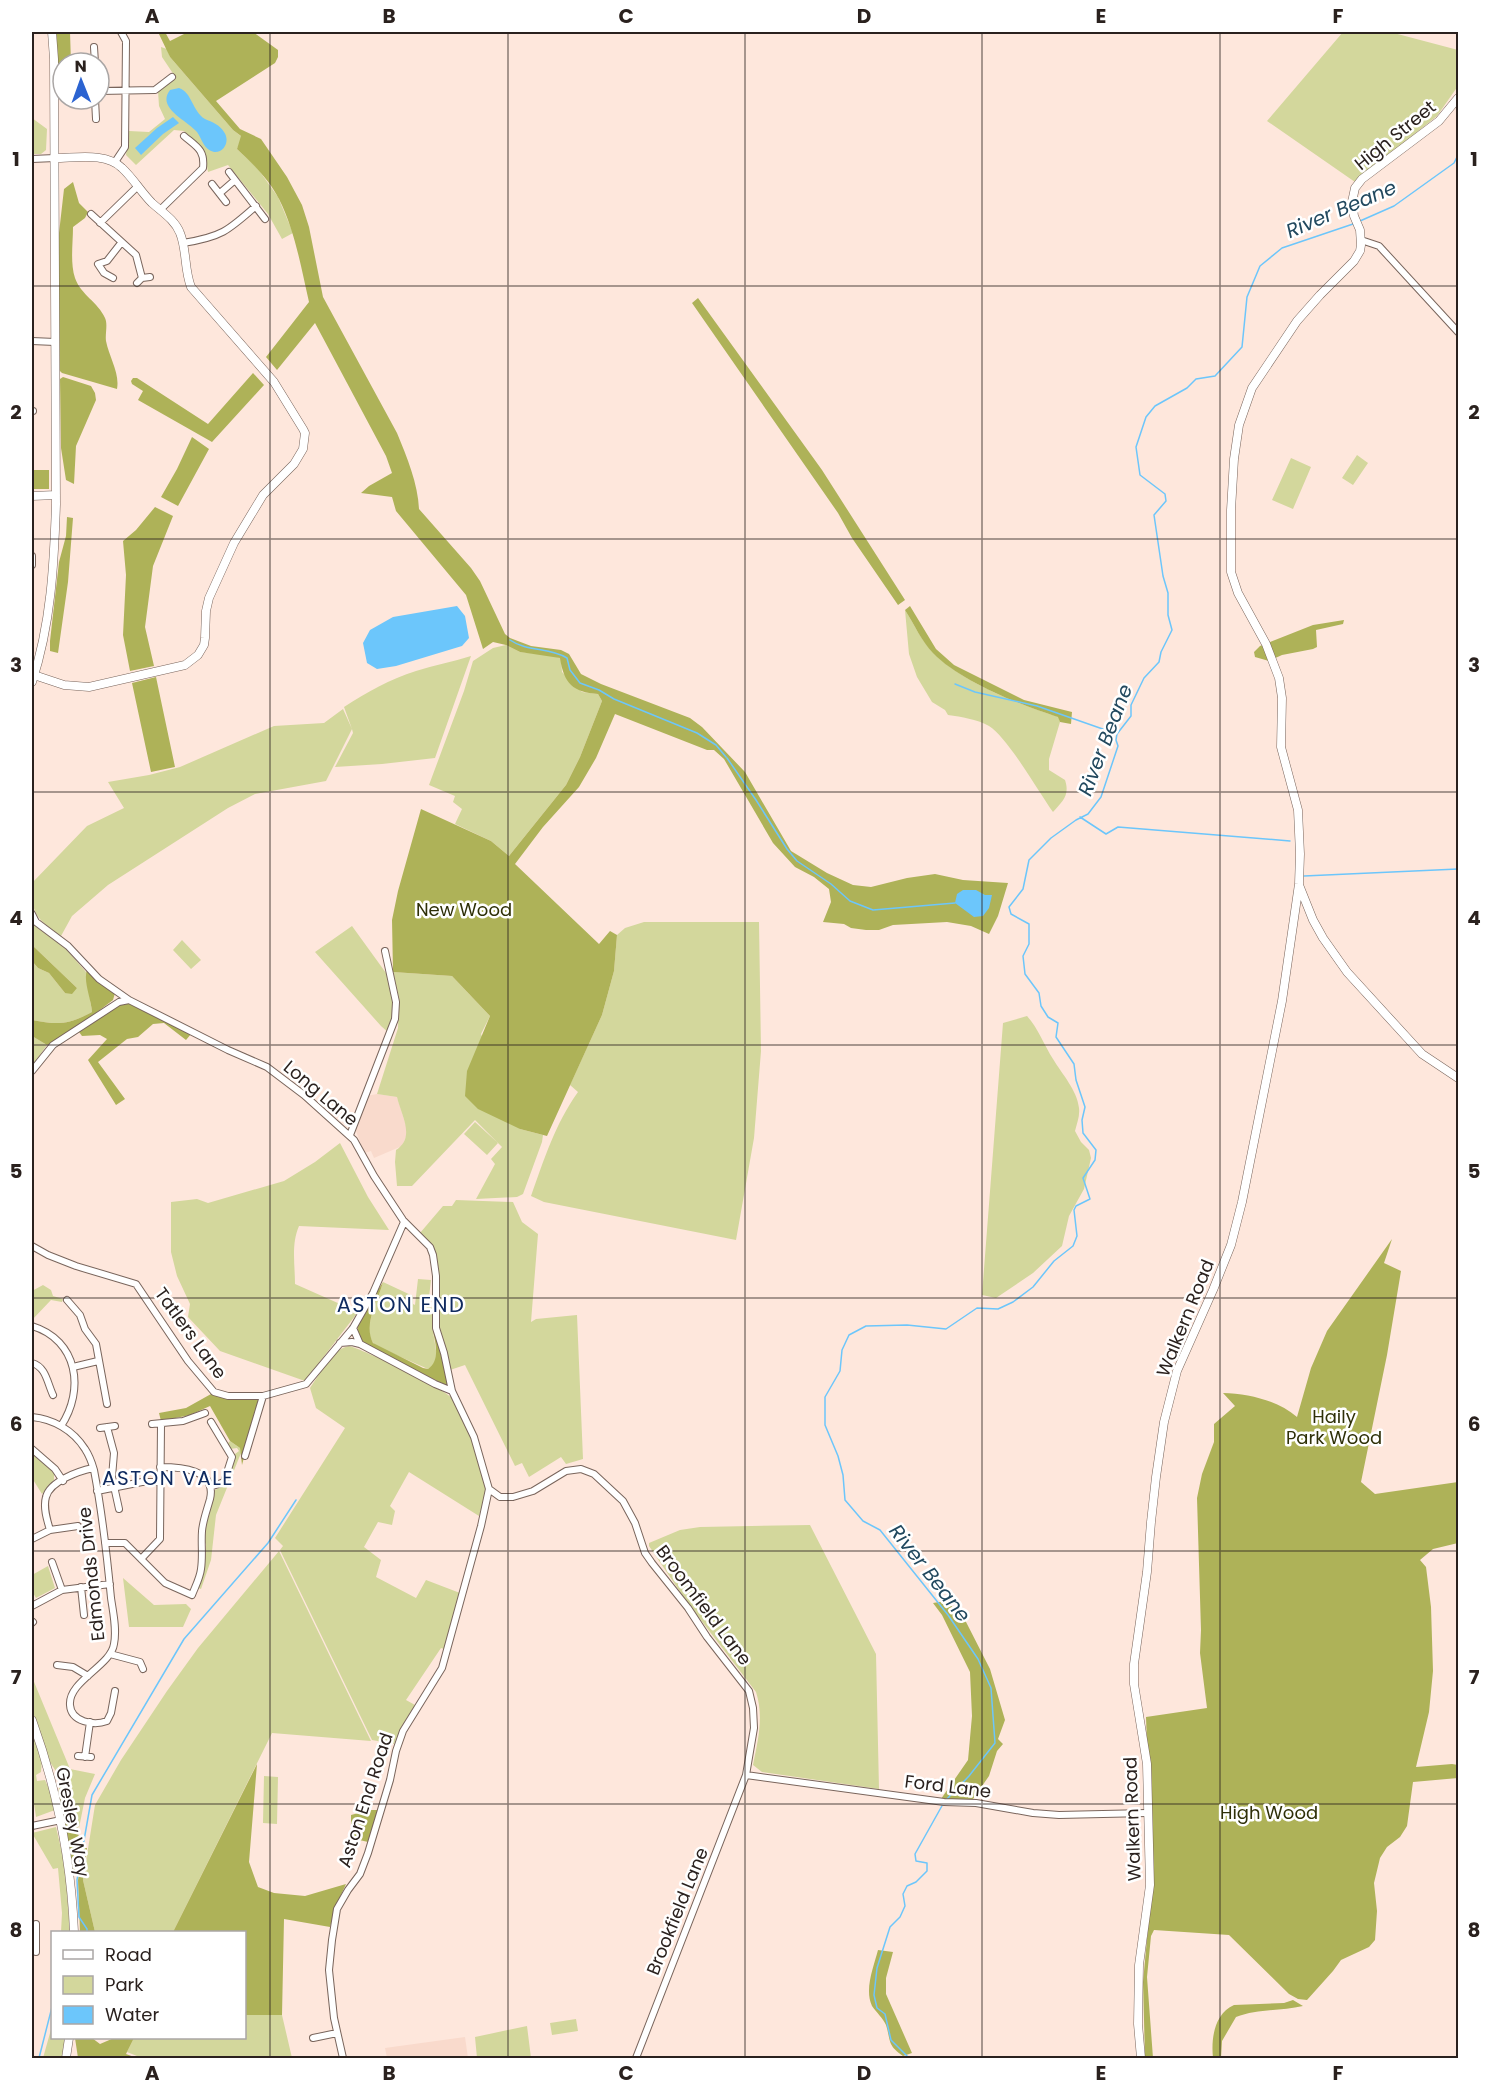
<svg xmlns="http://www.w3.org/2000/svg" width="1490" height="2090" viewBox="0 0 1490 2090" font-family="Poppins,sans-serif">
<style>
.built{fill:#f9dacc}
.green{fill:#d3d79c}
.forest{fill:#aeb258}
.water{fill:#6cc6fb}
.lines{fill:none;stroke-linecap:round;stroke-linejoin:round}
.stream{stroke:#6cc6fb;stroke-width:1.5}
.minor-casing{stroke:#79655c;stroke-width:8}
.tertiary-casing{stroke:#79655c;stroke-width:9}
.minor{stroke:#fff;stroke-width:6}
.tertiary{stroke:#fff;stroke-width:8}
.grid{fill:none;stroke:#2a211e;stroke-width:1.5;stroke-opacity:0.55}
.labels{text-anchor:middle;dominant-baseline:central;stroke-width:5;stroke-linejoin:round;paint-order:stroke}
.street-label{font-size:18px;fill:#2a211e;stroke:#fff}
.park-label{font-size:18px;fill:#2f3008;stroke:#fff}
.water-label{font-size:20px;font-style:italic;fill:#21485e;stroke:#fff}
.neighbourhood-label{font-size:20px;letter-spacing:1.5px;fill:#102b60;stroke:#fff}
.quarter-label{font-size:21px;letter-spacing:1.5px;fill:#102b60;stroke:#fff}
.neatline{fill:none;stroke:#2a211e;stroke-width:2}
.grid-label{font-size:20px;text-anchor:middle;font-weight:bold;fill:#2a211e}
</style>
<rect width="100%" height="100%" fill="#fee7dc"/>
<path class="built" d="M377 1094 397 1097 408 1132 402 1146 374 1158 371 1151 364 1153 355 1128 366 1096Z
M465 2037 468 2058H387L385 2048Z"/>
<path class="green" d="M1343 32H1390L1458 50V86L1437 116 1355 182 1267 121Z
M161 47 167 49 170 57 233 130 242 137 237 149 258 169 278 197 293 233 282 239 268 214 228 165 208 172C205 149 199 147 184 131L174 130 136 165 126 155 129 131 149 132 165 119 159 106 158 91 176 78 162 57Z
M32 118 47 129 46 150 41 154H32Z
M1357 455 1368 463 1353 485 1342 478Z
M1291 458 1311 467 1293 509 1272 500Z
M905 610C914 624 922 642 934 653 961 682 1021 705 1059 717L1060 722 1049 759V770L1065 780C1070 795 1063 801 1053 812 1038 791 1008 738 989 726 976 719 962 717 948 715L945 710 932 702 917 677 909 654Z
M506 645 520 652 549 655 561 658 562 672 582 692 598 694 602 701 580 757 566 785 509 856 491 841 455 824 462 809 453 802 455 796 429 785 464 691 473 661 493 648Z
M471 656 435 758 382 764 335 767 353 733 352 729 326 781 255 794 228 808 108 885 72 916 61 936C36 918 31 914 32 883L87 826 124 808 108 782 149 775 180 767 274 726 324 723 343 709 352 729 344 707C367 692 390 679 416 671 434 665 453 662 471 656Z
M32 920 35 926 66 949 86 972 92 1012C68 1025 58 1025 32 1020V961L38 968 49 973 65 993 77 988 32 945Z
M644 922H759L761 1051 754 1138 736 1240 544 1202 531 1196C544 1160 555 1124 578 1092L570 1085 602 1015 614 971 617 935 625 928Z
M352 926 386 973C394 995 395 1011 389 1033L381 1026 315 952Z
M182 940 201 960 191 969 173 950Z
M393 972 452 976 490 1016 481 1034 520 1129 543 1135 542 1142 523 1194 517 1197 476 1199 495 1164 491 1159 502 1147 475 1120 412 1186H397L395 1162 396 1150C416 1137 401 1115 397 1097L377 1094 398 1028 399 998Z
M1027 1016C1038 1028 1044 1045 1053 1059 1062 1074 1077 1090 1079 1108 1080 1116 1077 1123 1075 1131L1081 1142 1089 1150 1091 1158 1084 1189 1069 1216 1062 1246 1033 1273 996 1298 982 1295 1003 1023Z
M32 1036 47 1045 32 1066Z
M475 1122 498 1143 487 1155 464 1134Z
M340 1143 368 1197 389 1230 299 1226C291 1244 295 1265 295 1284L358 1312 305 1381 220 1351 188 1317 190 1304 177 1276 171 1252V1202L197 1199 208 1203 284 1181 315 1162Z
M456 1200 513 1202 522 1222 538 1234 531 1322 536 1319 577 1315 583 1459 566 1464 561 1457 529 1477 522 1463 515 1466 465 1365 450 1370C447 1355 442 1340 439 1325 433 1289 451 1262 420 1233L443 1206H452Z
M418 1279 431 1280 428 1306H426L433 1308 432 1325 437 1357 434 1365 428 1369 376 1346C359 1331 379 1300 383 1282L413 1296V1304L415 1305Z
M43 1285 51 1290 53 1296 63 1299 62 1302 51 1300 32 1320V1291Z
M349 1346C363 1349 444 1389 452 1398 463 1413 488 1476 486 1493 484 1501 481 1508 479 1516L409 1472 390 1506 395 1511 392 1525 378 1522 364 1547 381 1560 376 1577 416 1598 426 1580 460 1593 444 1649 441 1648 406 1700 415 1705 402 1726 394 1744 372 1740 280 1550 283 1546 275 1538 345 1428 316 1408 310 1388C321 1373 330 1350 349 1346Z
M230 1441 240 1448 241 1453 216 1515 211 1560 201 1589 198 1588 206 1553V1544L204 1542C206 1524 210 1509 212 1492L225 1484 233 1465 235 1454 239 1451 237 1448 230 1449 227 1444Z
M32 1453 54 1473V1480L42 1494 32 1478Z
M810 1525 876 1654 879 1789 762 1772 753 1765C758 1740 764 1717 756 1692L687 1602 649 1546V1543L680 1530 700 1527Z
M279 1551 371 1741 272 1733 173 1932H95L83 1880 95 1805 121 1760 167 1691 198 1648Z
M48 1566 55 1588 36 1598 32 1591V1575Z
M123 1578 154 1605 186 1604 191 1609 183 1627H129Z
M32 1677 70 1769 95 1774 85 1798 79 1828 71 1806 61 1809 58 1794 60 1783 59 1776 48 1759 32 1709Z
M32 1728 42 1759 41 1772 36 1775 37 1781 45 1780 51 1793 55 1810 36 1817 32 1790Z
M264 1776 278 1777 277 1824 263 1823Z
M56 1827 65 1866 70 1932H61L62 1913 58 1868 53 1869 32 1833Z
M245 2015H282L292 2058H142L127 2052 134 2038H244Z
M576 2019 578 2031 552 2035 550 2023Z
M52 2026V2038H65L62 2058H43Z
M527 2026 531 2058H477L475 2037Z"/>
<path class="forest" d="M56 32H70L71 63 58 65Z
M158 32H165L170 41 188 32H253L278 50V57L275 63 216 101 240 129 261 139 287 177 302 205 309 227 323 297 397 433C407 457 418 484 419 509L471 568 480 581 505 634 510 638 531 646 561 650 569 654 581 674 601 684 690 718 702 727 745 772 791 851 827 873 853 885 871 887 907 878 935 874 963 880 1008 883 998 916 989 934 971 926 947 922 893 925 879 930H866L851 928 844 924 823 922 831 902 829 889 814 877 795 867 773 843 724 759 714 750H707L615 714 596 758 579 787 543 827 515 864 599 944 610 931 617 935 614 971 602 1015 547 1136 520 1129 478 1109 465 1096 467 1071 490 1016 452 976 393 972 392 920 398 891 421 809 491 841 509 856 566 785 580 757 602 701 598 694C573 692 564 684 560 658L520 652 506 645 493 642 483 649 466 595 396 511 392 497 361 493 369 486 392 473 386 456 315 323 277 370 266 357 309 302C301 267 295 231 279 199 269 179 252 163 237 149L241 136 233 130 170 57Z
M73 182 79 203 88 212 85 218 73 227C73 243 70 263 75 278 81 295 98 302 105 318 108 324 105 334 106 341 109 357 120 373 117 389L62 373 59 370V233L64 189Z
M698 298 822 470 905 600 898 605 852 538 838 513 692 303Z
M253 373 264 385 212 442 138 400 143 391 132 384 131 381 133 378H137L208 424Z
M63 377 91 386 95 393 96 400 76 446 74 484 66 480 61 448 60 379Z
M192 437 209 449 178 506 161 497 177 469Z
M32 470H49V489H32Z
M155 507 173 516 153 566 145 627 154 666 130 671 123 635 126 575 123 541 136 530Z
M67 517 73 518 68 582 58 653 50 651V641L59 562 66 536Z
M910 606 936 649 954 665 1024 700 1072 712 1071 724 1060 722 1058 717C1021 705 961 682 933 653 922 642 914 624 905 610Z
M1344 620 1343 624 1316 630 1317 647 1313 649 1282 655 1269 661 1255 657 1254 652 1260 646 1313 625Z
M156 677 175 767 151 772 132 683Z
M32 945 77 988 72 994 65 993 49 973 38 968 32 961Z
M87 969 115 993 113 1000 76 1028 47 1045 32 1036V1020C58 1025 68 1025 92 1012 91 998 83 982 87 969Z
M131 1002 191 1034 186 1040 164 1023 153 1024 138 1037 127 1039 98 1062 125 1099 116 1105 88 1060 107 1039 100 1035 82 1036 79 1032 120 1005Z
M1392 1239 1384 1263 1401 1271 1387 1355 1361 1482 1375 1494 1458 1482V1543L1433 1549 1420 1560 1426 1567 1431 1607 1433 1671 1429 1712 1416 1767 1452 1764 1458 1765V1778L1413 1782 1407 1826 1400 1837 1387 1847 1380 1858 1374 1883 1377 1911 1375 1940 1369 1947 1341 1960 1333 1971 1307 2000 1298 1999 1289 1994 1229 1935 1154 1930 1151 1936 1147 1977 1153 2058H1145L1143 1982 1152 1885 1146 1717 1207 1708 1200 1653 1201 1630 1197 1498 1202 1474 1214 1442V1424L1235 1406 1223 1393C1249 1394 1277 1400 1297 1417L1311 1368 1327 1331Z
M383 1282C378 1302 363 1323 373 1343L423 1368 428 1369C442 1360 434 1339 432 1325L443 1352 448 1386 367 1347C364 1343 359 1340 358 1335 354 1322 376 1294 383 1282Z
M211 1394 226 1398 256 1399 259 1401 242 1465 240 1448 230 1441 210 1406 190 1415 161 1421 159 1413 186 1408Z
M946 1601 964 1618 990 1669 1005 1720 998 1739 1003 1744 997 1751 989 1776 973 1799H941L968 1760 972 1716 970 1672 942 1615 933 1603Z
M257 1764 249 1862 258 1887 274 1893 305 1896 346 1884 335 1908 330 1927 284 1919 282 2015H245L244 1932H173Z
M71 1806C82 1834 80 1846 74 1876L61 1809Z
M370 1810H378L368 1842 351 1838V1815Z
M83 1848H87L83 1880 95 1932H80L78 1880Z
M878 1950 893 1952 886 1978V1994L912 2053 903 2056C887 2045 891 2041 886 2025 883 2018 876 2012 872 2006 864 1989 874 1966 878 1950Z
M1293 2000 1303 2006C1281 2011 1257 2009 1236 2017L1222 2041 1221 2058H1213C1211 2039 1214 2014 1234 2005L1284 2003Z
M75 2038H92L100 2044 114 2038H134L126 2054 137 2058H78Z"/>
<path class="water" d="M179 88C192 92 192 111 205 119 212 122 220 125 224 132 230 140 225 153 214 152 204 150 202 139 197 132 187 120 156 108 170 90Z
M173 117 179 123 163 134 141 155 135 148 157 128Z
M457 606 465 616 469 638 462 646 396 666 377 669 367 663 363 643 370 630 393 617Z
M963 890H976L985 895H992L989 908 983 916 974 917 955 903 957 894Z"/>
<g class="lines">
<path class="stream" d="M1360 221 1394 206 1454 163 1458 155
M510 640C527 652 550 647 567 658L570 670 580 683 599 690 614 699 697 733 716 745 726 757
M955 684 975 692 1037 706 1117 734
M727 758 756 800 787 849 797 861 831 884 850 901 873 910 955 903
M1080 817 1106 834 1118 827 1290 841
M1304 876 1458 869
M946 1800 969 1776 995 1743 991 1688 978 1659 948 1615 880 1530 863 1521 845 1500 843 1475 838 1456 825 1425V1397L840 1371 842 1350 849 1335 866 1326 907 1325 946 1329 977 1308 998 1309 1013 1302 1033 1287 1054 1261 1073 1246 1077 1236 1074 1210 1076 1206 1090 1199 1083 1178 1095 1160 1096 1150 1083 1133 1082 1120 1085 1107 1076 1080 1074 1064 1056 1037 1058 1023 1048 1017 1041 1006 1039 993 1025 974 1023 956 1029 944V924L1011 914 1009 907 1023 889 1029 860 1051 838 1076 820 1088 814 1101 797 1118 746 1116 740 1117 734 1131 716V705L1144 678 1159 662 1161 652 1172 630 1168 615V593L1163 576 1154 515 1166 501 1165 494 1140 475 1136 447 1146 417 1155 406 1187 388 1196 379 1215 376 1242 347 1247 297 1260 266 1282 248 1353 224
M87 1932V1929L79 1917 77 1880 92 1795 184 1639 268 1543 296 1500
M39 2058 52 2007
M909 2058 891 2040 885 2014 877 2008 874 1995 877 1968 890 1927 900 1917 905 1906 903 1894 907 1886 916 1882 927 1871V1863L916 1861 915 1854 943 1804"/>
<g class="minor-casing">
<path id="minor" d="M94 47 95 63
M99 91 155 90 172 77
M95 99 96 119
M32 159 55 158
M115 162 125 147 126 41 121 32
M229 172 265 219
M212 184 226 202
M220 193 235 180
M160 210 203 168C205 150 197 147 184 136
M91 214 136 255 142 278
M100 223 138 186
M1361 240 1379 246 1458 332
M183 243C221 237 228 231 256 206
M113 278 104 273 98 264 107 261 121 243
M137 283 142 278 150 277
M32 341 55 342
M32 411H33
M32 556V565
M32 914 36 922 68 946 99 979 129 1000
M32 1071 53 1045 119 1002 129 1000 228 1050 267 1067 304 1095 354 1140 374 1176 403 1220 430 1247 433 1255 436 1276V1328L444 1353 452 1391 474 1437 489 1489
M350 1135 395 1019 396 1002 385 951
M32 1246 48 1255 76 1266 136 1284 188 1361 214 1392 228 1396H263L306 1384 353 1328 373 1293 404 1222
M67 1300 80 1315 85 1329 96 1344 107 1404
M32 1326C78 1340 85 1390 61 1426
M353 1328 360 1344
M340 1343 352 1342 360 1344 435 1384 452 1391
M32 1363C46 1367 47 1382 53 1395
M73 1367 98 1361
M32 1417C53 1419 73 1430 85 1449 89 1455 92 1463 94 1470 102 1512 107 1555 111 1598 113 1612 117 1629 114 1644 111 1666 68 1681 70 1705 71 1722 94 1726 107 1721L111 1713 115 1691
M152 1424 183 1421 205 1413
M107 1427 114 1453 112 1477 119 1509
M100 1428 115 1426
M32 1449 55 1469 63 1481
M245 1456 263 1396
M210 1487 224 1482 232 1457 211 1422
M489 1489 500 1497H513L533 1491 566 1471 581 1469 594 1474 623 1501 635 1523 645 1553 652 1563 688 1608 707 1637 749 1691 753 1708 754 1728 746 1775 636 2058
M97 1491 142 1482H159
M50 1530C47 1520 43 1507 46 1497 50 1481 79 1471 93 1468
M32 1539 50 1530 78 1526
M105 1543H125L165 1583 192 1595C195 1587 200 1578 201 1569 203 1556 201 1544 202 1531 203 1520 207 1510 210 1499 217 1469 180 1467 160 1467
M141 1559 160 1539 161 1424
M52 1562 62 1590
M81 1587 84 1615
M32 1606 62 1590 110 1584
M32 1623 33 1622
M110 1654 140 1662 143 1669
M57 1665 73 1667 88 1676
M78 1756 91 1757
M85 1757 90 1722
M746 1775 944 1802 976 1803 1033 1813 1059 1815 1147 1813
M32 1826 61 1820
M36 1952V1924
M313 2038 337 2033
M343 2058 334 2018 329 1970 332 1940 337 1909 348 1890 360 1874 368 1853 390 1780 396 1751 403 1731 442 1668 481 1526 489 1489"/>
</g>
<g class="tertiary-casing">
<path id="tertiary" d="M32 496 56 495
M34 675 64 685 89 687 185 665 198 655 204 645 205 638 206 611 209 598 234 543 263 495 294 464 303 449 305 433 303 429 274 382 191 287C184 269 187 250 180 233 175 220 162 212 152 203 141 192 133 178 122 168 106 152 76 158 55 158
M32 682C51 624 54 565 56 504L54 59 52 32
M1299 885 1313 920 1323 938 1347 972 1422 1054 1458 1078
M32 1720C57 1789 71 1859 74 1932
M66 2058 69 2038
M1141 2058 1138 2024 1139 1965 1150 1885 1147 1764 1134 1684V1664L1147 1572 1151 1522 1156 1477 1164 1422 1177 1371 1213 1290 1231 1245 1242 1202 1282 1001 1299 884 1300 854 1298 810 1281 747 1282 698 1279 678 1266 644 1238 593 1231 572V510L1234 459 1239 425 1252 388 1297 321 1320 295 1354 261 1360 251 1361 245 1360 230 1354 216 1352 202 1355 188 1362 179 1439 121 1458 98"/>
</g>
<use href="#minor" class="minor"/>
<use href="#tertiary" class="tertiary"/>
</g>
<path class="grid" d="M270 32V2058M508 32V2058M745 32V2058M982 32V2058M1220 32V2058M32 286H1458M32 539H1458M32 792H1458M32 1045H1458M32 1298H1458M32 1551H1458M32 1804H1458"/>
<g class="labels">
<g class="street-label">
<text transform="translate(1395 135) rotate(-39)">High Street</text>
<text transform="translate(321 1093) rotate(40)">Long Lane</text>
<text transform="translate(1185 1318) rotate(-68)">Walkern Road</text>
<text transform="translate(191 1333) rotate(54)">Tatlers Lane</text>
<text transform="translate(91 1574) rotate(-96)">Edmonds Drive</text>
<text transform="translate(704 1605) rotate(53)">Broomfield Lane</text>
<text transform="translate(948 1786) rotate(7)">Ford Lane</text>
<text transform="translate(365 1800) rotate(-72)">Aston End Road</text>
<text transform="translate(1132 1819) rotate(-92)">Walkern Road</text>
<text transform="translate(73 1822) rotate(79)">Gresley Way</text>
<text transform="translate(677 1911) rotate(-68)">Brookfield Lane</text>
</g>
<g class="park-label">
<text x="464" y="909">New Wood</text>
<text x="1334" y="1416">Haily<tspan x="1334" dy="21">Park Wood</tspan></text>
<text x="1269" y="1812">High Wood</text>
</g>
<g class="water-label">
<text transform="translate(1341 209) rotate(-23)">River Beane</text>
<text transform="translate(1105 740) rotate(-69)">River Beane</text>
<text transform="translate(930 1573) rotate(52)">River Beane</text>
</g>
<g class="neighbourhood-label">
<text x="168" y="1478">ASTON VALE</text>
</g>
<g class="quarter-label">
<text x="401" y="1304">ASTON END</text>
</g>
</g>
<rect width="1490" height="2090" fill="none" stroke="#ffffff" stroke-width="66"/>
<rect x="51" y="1931" width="195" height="108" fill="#ffffff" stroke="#aaa6a5" stroke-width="1.5"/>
<rect x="63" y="1950" width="30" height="9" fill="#ffffff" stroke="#aaa6a5" stroke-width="1.5"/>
<text x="105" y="1961" font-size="18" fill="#2a211e">Road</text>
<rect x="63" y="1976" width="30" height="18" fill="#d3d79c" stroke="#aaa6a5" stroke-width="1.5"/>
<text x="105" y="1991" font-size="18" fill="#2a211e">Park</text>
<rect x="63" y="2006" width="30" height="18" fill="#6cc6fb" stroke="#aaa6a5" stroke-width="1.5"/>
<text x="105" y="2021" font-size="18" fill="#2a211e">Water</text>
<g transform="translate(81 81) rotate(359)"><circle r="28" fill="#ffffff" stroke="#aaa6a5" stroke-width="1.5"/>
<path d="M0-4.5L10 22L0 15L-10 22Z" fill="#2b63d1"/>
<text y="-9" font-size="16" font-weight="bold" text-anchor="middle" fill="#2a211e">N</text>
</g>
<rect x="33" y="33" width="1424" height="2024" class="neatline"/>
<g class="grid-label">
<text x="152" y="23">A</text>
<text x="389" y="23">B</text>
<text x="626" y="23">C</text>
<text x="864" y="23">D</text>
<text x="1101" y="23">E</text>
<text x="1338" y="23">F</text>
<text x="16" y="166">1</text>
<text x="1474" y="166">1</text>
<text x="16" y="419">2</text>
<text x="1474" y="419">2</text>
<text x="16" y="672">3</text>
<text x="1474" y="672">3</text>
<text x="16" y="925">4</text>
<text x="1474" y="925">4</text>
<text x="16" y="1178">5</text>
<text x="1474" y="1178">5</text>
<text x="16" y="1431">6</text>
<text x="1474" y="1431">6</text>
<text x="16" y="1684">7</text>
<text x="1474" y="1684">7</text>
<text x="16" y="1937">8</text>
<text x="1474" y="1937">8</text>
<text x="152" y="2080">A</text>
<text x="389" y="2080">B</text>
<text x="626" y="2080">C</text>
<text x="864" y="2080">D</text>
<text x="1101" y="2080">E</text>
<text x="1338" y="2080">F</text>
</g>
</svg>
